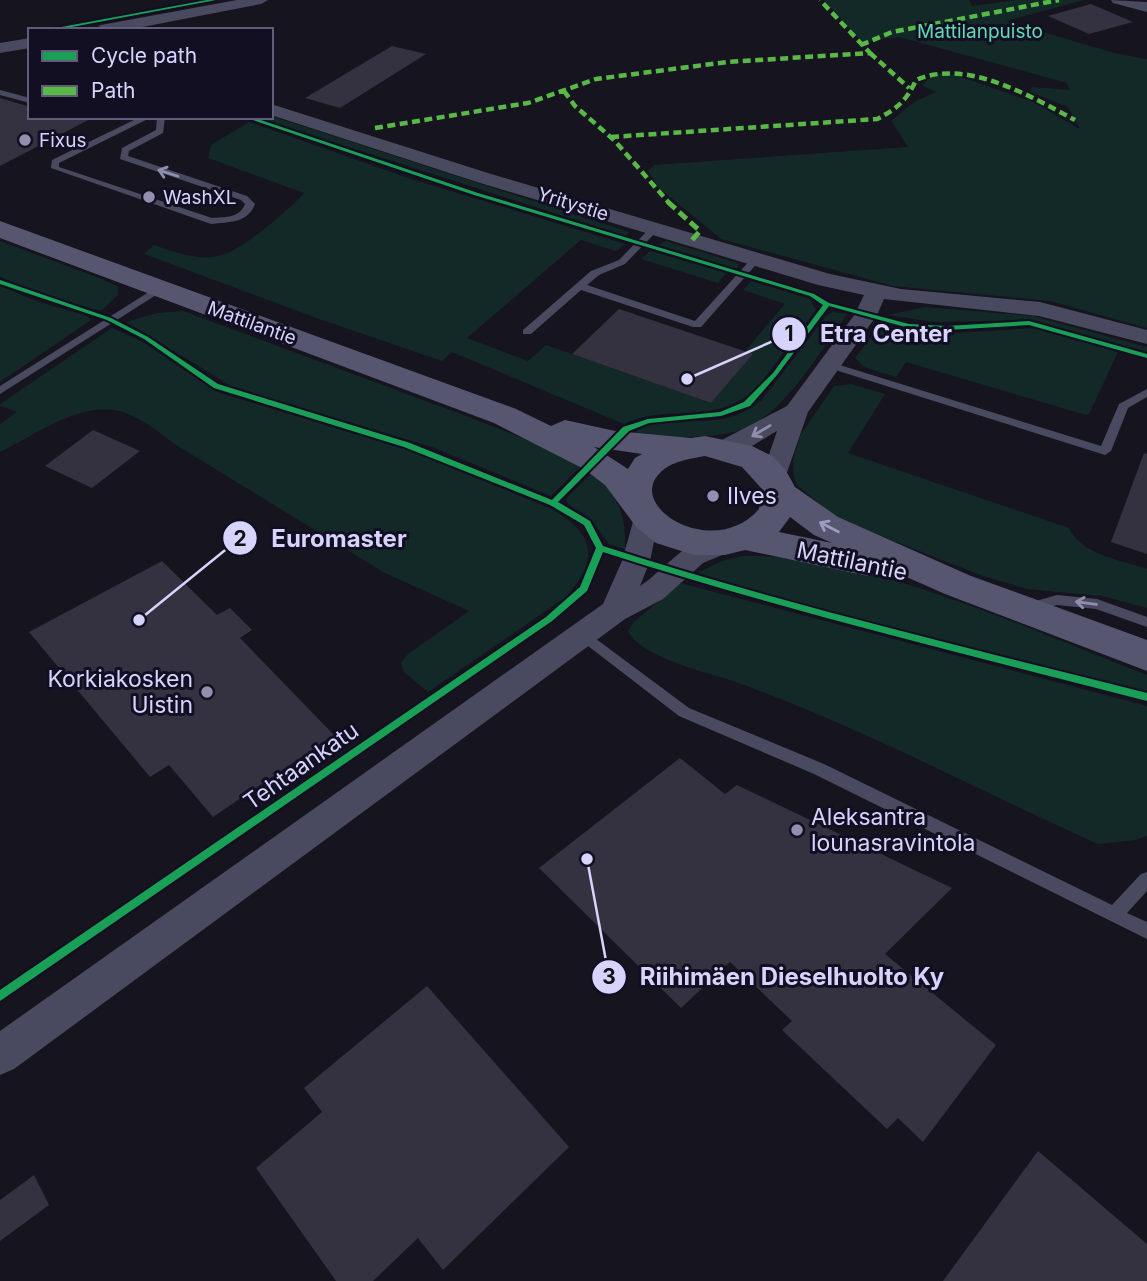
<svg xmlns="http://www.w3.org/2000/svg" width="1147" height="1281" viewBox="0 0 1147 1281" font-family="Inter,sans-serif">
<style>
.green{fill:#132928}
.building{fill:#343240}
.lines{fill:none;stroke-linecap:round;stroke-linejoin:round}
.lane{fill:#494a5f;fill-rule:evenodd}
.street{fill:#494a5f;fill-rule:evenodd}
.secondary{fill:#575670;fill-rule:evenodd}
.quiet-far1{stroke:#58b947;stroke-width:4.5;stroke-dasharray:8 4.5;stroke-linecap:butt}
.quiet{stroke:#58b947;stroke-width:5;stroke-dasharray:10 5;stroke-linecap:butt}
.cycleway-casing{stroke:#120f23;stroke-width:4}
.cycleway{fill:#1a9f57;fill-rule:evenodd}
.oneway{stroke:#908eae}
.oneway2{stroke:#9d9bbe}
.poi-dot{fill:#9390af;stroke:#120f23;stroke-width:2.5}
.labels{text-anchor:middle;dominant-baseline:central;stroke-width:6;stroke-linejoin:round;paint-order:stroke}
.far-park-label{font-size:19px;fill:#63d9b5;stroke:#120f23}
.far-poi-label{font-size:19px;fill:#d6d3fd;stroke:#120f23;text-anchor:start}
.far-street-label{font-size:19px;fill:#d6d3fd;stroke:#120f23}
.poi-label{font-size:23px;fill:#d6d3fd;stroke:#120f23;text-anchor:start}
.street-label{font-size:23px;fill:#d6d3fd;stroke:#120f23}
.leader{fill:none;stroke:#d6d3fd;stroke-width:2.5}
.callout-dot{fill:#d6d3fd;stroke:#120f23;stroke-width:2.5}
.mark-label{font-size:21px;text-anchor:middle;font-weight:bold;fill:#111}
.callout-label{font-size:24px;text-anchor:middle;font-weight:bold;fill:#d6d3fd;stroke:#120f23;stroke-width:6;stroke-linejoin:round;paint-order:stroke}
</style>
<rect width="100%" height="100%" fill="#16141e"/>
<path class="green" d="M824 0H969L972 6 1017 0H1084L1006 21 1114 53 1147 59V328L1050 301 893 286 721 239 659 188 648 171 654 165 908 147 891 121 914 102 936 92 922 85 936 73 955 75 1033 102 1080 129 1068 107 1030 92 1032 87 1069 90 1067 83 899 37 873 40 866 46Z
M271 116 629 232 626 236 255 117Z
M249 122 408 178 625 244 616 251 581 240 467 338 528 361 546 345 711 403 752 355 745 351 785 304 743 290 751 281 810 299 816 310 756 389C710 428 669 402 624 424L452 352 442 361 322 320 144 254 154 245C175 252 203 263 225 254 246 246 288 211 304 193L208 158 211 145Z
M0 241 102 279 118 287V295L102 310H97L46 296 0 277Z
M666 241 735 262 739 265 736 269 658 245Z
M650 251 726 273 718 283 641 259Z
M0 286 36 301 87 316 91 320 0 382Z
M925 307 1033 316 1147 347V352L1032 320 934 322 888 315Z
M183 311 466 416 563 454 582 465 551 496 435 448 233 387 126 322 157 313Z
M833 312 847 314C819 352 782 421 734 432 703 439 664 437 632 435 648 417 703 424 728 418 740 415 751 408 762 400L826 316Z
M880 325 941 334 1037 328 1118 352 1089 414 1086 415 906 362 896 377 864 367 855 358Z
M112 328 141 341 217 392 414 452 554 510C597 537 598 560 566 597L428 692 404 672 401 663 408 654 469 611 385 573 176 445C160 433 144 420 126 413 86 397 35 435 0 452V424L17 412 0 406V404Z
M851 384 885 394 848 453 1069 528C1081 555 1122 560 1147 569V608L1102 596 1027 589 983 576 838 519 798 486 794 478 793 459 801 434 834 386Z
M593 472C618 497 626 512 625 549L609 544 590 518 568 504 566 499Z
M742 556C868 553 1029 630 1147 675V692L780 598 697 573 722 561Z
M680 583 1147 706V836L1136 840 1098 844C975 789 854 723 727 679 701 671 640 656 628 631L634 622Z"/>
<path class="building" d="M1091 4 1133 22 1089 34 1048 16Z
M392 46 426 54 340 108 305 98Z
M0 98 30 107V117H94L0 166Z
M619 309 753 354 711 403 572 354Z
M93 430 140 451 92 488 45 466Z
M1144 453 1147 454V554L1111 542Z
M162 561 217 615 230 608 252 630 240 638 334 735 213 817 169 765 150 777 29 632Z
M680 758 725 794 737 785 952 888 885 954 996 1045 923 1142 898 1118 887 1129 782 1030 792 1021 730 962 681 1008 539 868Z
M427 986 569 1147 443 1270 418 1238 373 1281H336L256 1168 322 1112 304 1088Z
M1038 1151 1147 1244V1281H943Z
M34 1175 49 1205 0 1241V1200Z"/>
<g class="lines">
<path class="lane" d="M0 90 30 98V103L0 95Z
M140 117H152L59 163V167L212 218C225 217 240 218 245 204L241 200 120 159 122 148 156 130 157 117H165L163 133 129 151 128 156 247 196 255 204C248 223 229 222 211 224L51 168 52 160Z
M651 227 659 229 625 264 599 275 587 285 695 321 753 257 761 259 701 327H693L581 290 531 334H523V330L591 271 619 260Z
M160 285 164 286V290L0 394V386Z
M830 362 1101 446 1119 404 1147 389V397L1128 408 1111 451 1105 455 826 367V363Z
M1057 595 1097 599 1147 617V627L1096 609 1057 605 1030 613 1023 608 1025 604Z
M584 630 689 708 824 764 1112 905 1141 874 1147 872V891L1127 913 1147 922V939L814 774 679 716 579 639 577 635Z"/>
<path class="street" d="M237 0H268L261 4 127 30H93L101 25Z
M1111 0 1147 2V12L1113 3Z
M30 38V48L0 53V43Z
M271 104 491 174 830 274 901 289 1040 302 1147 330V344L1039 316 884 299 877 315 808 412 783 484 774 487 765 484 761 478 777 431C759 441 736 460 716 455L712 449 716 443 787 406 855 314 864 295 818 285 477 182 271 115Z
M646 508 656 511 659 517 650 561 640 586C667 569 696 525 734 536L738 543 734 550 703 563 663 599 625 619 14 1069 0 1075V1031L603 604 622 561 636 511Z"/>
<path class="secondary" d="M0 221 516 409 551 426 565 420 615 431 691 438 705 436 752 446 772 456 785 469 795 487 838 517 971 576 1147 640V671L945 594 884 567 881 572 868 576 745 550 725 555H694L656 543 637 528 605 485 584 469 494 423 0 238ZM594 447 642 454 635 458 628 469ZM705 456 742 467 762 489 759 509C714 561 625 507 660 473 671 461 690 459 705 456ZM790 517 814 535 832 543 779 532Z"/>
<path class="quiet-far1" d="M861 45 892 32 1059 0
M870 53 909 88
M564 91 575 106 614 140 670 204
M375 128 528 103 596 79 727 62 870 53 820 0
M611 137 877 119C897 109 907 100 916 80 966 58 1030 96 1075 120"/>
<path class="quiet" d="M668 202 700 231 692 240"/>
<g class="cycleway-casing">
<path id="cycleway" d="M207 0H216L56 30H45Z
M244 117H252L478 193 814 294 829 303 909 324 947 326 1029 321 1147 354V358L1029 325 947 330 909 328 829 306 777 375 750 406 721 416 649 423 629 431 558 502 590 521 603 546C782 604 965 647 1147 693V701C965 654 782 610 603 552L587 591 552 621 0 1001V990L546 617 580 587 596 548 584 525 550 505 404 447 214 388 144 339 107 320 0 284V280L111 318 148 337 218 384 410 443 552 500 623 427 648 419 720 412 744 402 773 373 823 305 810 296 474 195Z"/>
</g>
<use href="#cycleway" class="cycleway"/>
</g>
<defs><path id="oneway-shaft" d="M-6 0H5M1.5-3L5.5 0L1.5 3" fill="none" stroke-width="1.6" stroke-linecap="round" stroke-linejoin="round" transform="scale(1.75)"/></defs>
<g class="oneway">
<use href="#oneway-shaft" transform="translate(168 173) rotate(-162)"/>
<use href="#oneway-shaft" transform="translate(761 431) rotate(149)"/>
<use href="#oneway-shaft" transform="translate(1086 603) rotate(-172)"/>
</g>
<use class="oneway2" href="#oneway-shaft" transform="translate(829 527) rotate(-153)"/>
<g class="poi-dot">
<circle cx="25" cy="140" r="7"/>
<circle cx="149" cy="197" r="7"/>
<circle cx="713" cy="496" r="7"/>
<circle cx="207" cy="692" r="7"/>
<circle cx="797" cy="830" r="7"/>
</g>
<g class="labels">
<g class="far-park-label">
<text x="980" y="31">Mattilanpuisto</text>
</g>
<g class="far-poi-label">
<text x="39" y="140">Fixus</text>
<text x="163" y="197">WashXL</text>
</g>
<g class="far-street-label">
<text transform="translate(573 204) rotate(17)">Yritystie</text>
<text transform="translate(252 323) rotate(20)">Mattilantie</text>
</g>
<g class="poi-label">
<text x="727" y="496">Ilves</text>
<text x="193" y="679" text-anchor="end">Korkiakosken<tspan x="193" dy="26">Uistin</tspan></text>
<text x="811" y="817">Aleksantra<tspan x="811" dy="26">lounasravintola</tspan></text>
</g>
<g class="street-label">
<text transform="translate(852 561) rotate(12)">Mattilantie</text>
<text transform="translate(301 766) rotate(-35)">Tehtaankatu</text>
</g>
</g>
<path class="leader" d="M687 379L789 334M139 620L240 538M587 859L609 977"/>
<g class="callout-dot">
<circle cx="687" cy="379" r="7"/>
<circle cx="139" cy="620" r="7"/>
<circle cx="587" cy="859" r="7"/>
<circle cx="789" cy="334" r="18"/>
<circle cx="240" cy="538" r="18"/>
<circle cx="609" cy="977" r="18"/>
</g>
<g class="mark-label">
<text x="789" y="341">1</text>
<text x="240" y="546">2</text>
<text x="609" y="984">3</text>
</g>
<g class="callout-label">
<text x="886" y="342">Etra Center</text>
<text x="339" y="547">Euromaster</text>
<text x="792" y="985">Riihimäen Dieselhuolto Ky</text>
</g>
<rect x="28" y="28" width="245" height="91" fill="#120f23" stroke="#605d7a" stroke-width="2"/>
<rect x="42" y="51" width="35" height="10" fill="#1a9f57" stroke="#605d7a" stroke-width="2"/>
<text x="91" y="63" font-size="21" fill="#d6d3fd">Cycle path</text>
<rect x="42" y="86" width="35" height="10" fill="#58b947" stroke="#605d7a" stroke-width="2"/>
<text x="91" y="98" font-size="21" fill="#d6d3fd">Path</text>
</svg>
